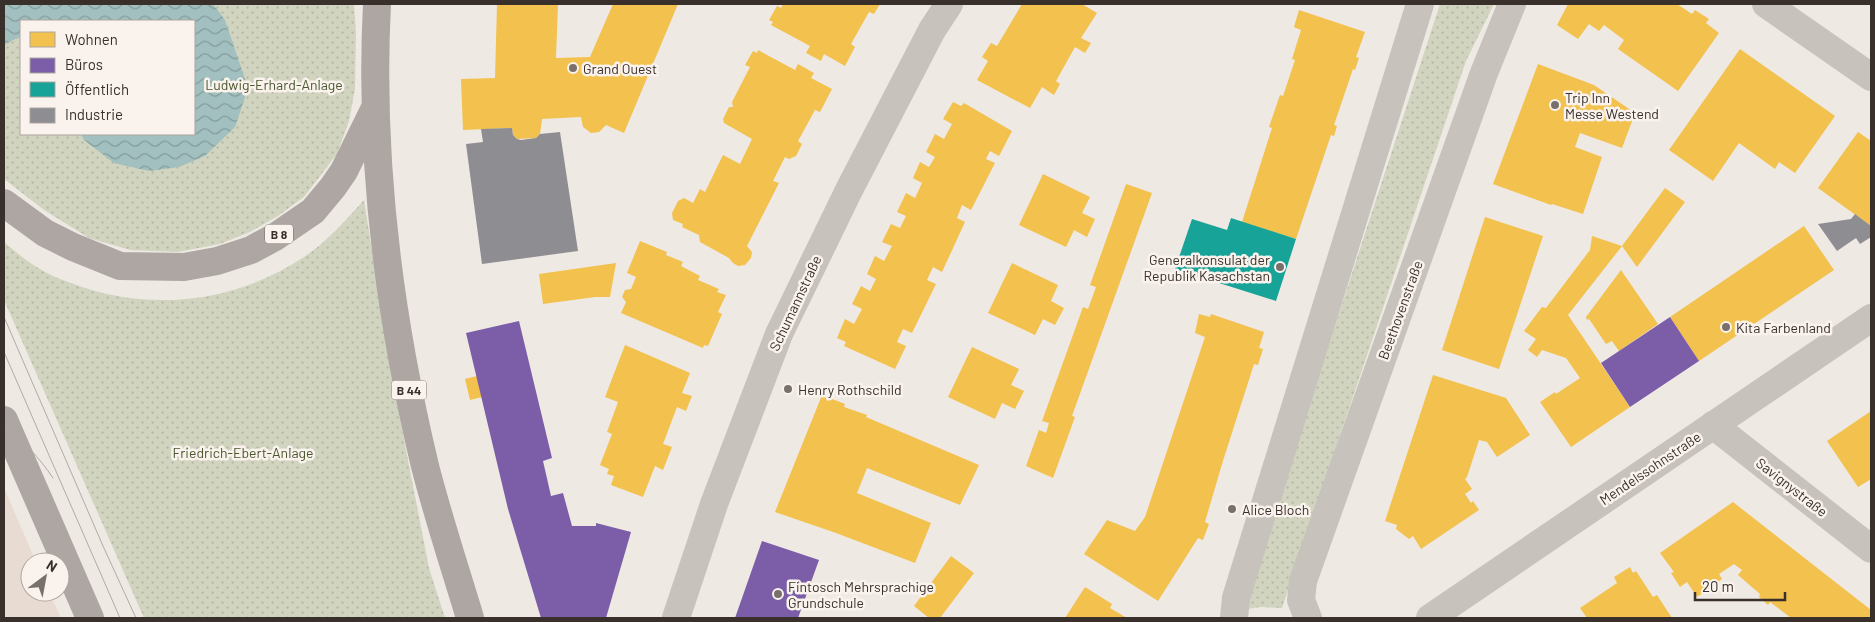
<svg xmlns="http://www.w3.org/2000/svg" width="1875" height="622" viewBox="0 0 1875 622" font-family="Barlow,sans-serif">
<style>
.park{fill:url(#park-dots);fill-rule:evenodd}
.plaza{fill:#e8dcd2}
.water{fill:url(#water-waves)}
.homes{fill:#f2c14e}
.offices{fill:#7b5ea7}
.public{fill:#17a398}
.industry{fill:#8d8d92}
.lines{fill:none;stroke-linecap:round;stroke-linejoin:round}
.minor{stroke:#c8c2bd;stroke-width:28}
.major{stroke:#ada6a2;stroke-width:28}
.tram{stroke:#b0aba7;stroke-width:1}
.poi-dot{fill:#79706c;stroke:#faf3ed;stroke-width:2}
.labels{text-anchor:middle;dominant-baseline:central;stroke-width:5;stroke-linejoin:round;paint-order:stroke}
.shield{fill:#faf3ed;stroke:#736a65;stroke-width:1}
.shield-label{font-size:12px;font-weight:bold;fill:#392f2b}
.poi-label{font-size:14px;fill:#392f2b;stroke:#faf3ed;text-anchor:start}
.park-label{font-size:14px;fill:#4a572f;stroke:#faf3ed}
.street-label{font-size:14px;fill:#392f2b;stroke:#faf3ed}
</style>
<defs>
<pattern id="park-dots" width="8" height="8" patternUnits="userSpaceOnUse" patternTransform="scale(1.25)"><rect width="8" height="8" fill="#d1d4bf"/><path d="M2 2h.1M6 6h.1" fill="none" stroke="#b4b6a4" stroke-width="1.8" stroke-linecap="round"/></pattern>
<pattern id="water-waves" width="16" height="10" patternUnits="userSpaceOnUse" patternTransform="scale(1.25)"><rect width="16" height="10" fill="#a1c0bf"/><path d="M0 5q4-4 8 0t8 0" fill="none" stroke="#849c9b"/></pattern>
</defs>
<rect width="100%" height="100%" fill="#efe9e4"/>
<path class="park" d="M4 4H354L356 32 355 89 349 121 337 154 304 197 278 216 250 232 220 244 178 252 130 250 89 238 44 210 4 179ZM21 21H194V134H21Z
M1440 4H1494L1466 61 1282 608 1260 607 1242 610Z
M364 200 392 378 429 568 445 618H144L4 300V242C17 253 31 265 47 273 54 277 63 280 71 283 148 313 235 303 304 257 327 242 346 220 364 200Z"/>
<path class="plaza" d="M4 488 36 562H30V592H49L61 618H4Z"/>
<path class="water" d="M4 4H213L225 20 248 88 235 127 205 156 179 167 149 171 114 163 84 140 81 134H194V21H21V36L4 45Z"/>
<path class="homes" d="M497 4H558L556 58 590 57 613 4H678L624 133 606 125 599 132 591 133 583 127 581 117 542 119 540 134 536 138 517 139 513 135 512 128 463 130 461 79 495 78Z
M783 4H880L874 14 869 12 851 44 855 47 845 66 824 54 821 61 806 53 810 46 771 25 773 22 769 20 777 6 781 8Z
M1022 4H1082L1097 13 1081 38 1091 43 1085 53 1075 47 1056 81 1060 84 1054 95 1042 87 1030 108 977 80 988 61 982 57 991 43 997 46Z
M1568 4H1677L1692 14 1695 10 1709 19 1706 23 1719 33 1678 91 1618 49 1624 40 1604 25 1599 31 1589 24 1578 39 1557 25Z
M1299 10 1365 32 1356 57 1359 58 1355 70 1353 69 1334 125 1337 126 1334 136 1331 135 1296 239 1242 222 1272 128 1269 127 1280 95 1283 96 1295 60 1292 59 1301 30 1294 27Z
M1740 49 1835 116 1795 173 1779 162 1775 169 1739 143 1713 181 1669 150Z
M758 50 795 70 798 64 814 73 811 78 832 89 820 112 815 110 798 141 802 144 796 156 789 159 785 157 773 181 779 183 747 246 752 252 751 258 745 265 738 266 733 263 729 258 700 242 699 235 682 227 683 224 673 220 672 213 678 201 684 198 693 203 700 189 705 192 723 155 740 164 752 139 724 123 723 119 729 107H733L732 102 750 67 745 65 753 51 757 53Z
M1538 64 1594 85 1635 113 1622 148 1580 133 1575 147 1602 157 1583 214 1552 204 1551 205 1493 184Z
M953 102 961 106 964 103 1012 131 999 156 990 151 986 159 995 163 971 210 962 205 957 218 965 222 942 272 933 267 927 280 936 284 912 333 903 329 897 342 906 346 895 369 844 346 846 342 837 338 845 319 854 324 862 309 852 304 861 286 870 291 876 279 867 274 875 256 884 261 892 246 882 242 891 224 900 228 906 216 897 212 906 193 915 198 922 183 913 178 920 162 929 167 935 157 926 152 935 134 944 139 952 124 943 119Z
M1858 132 1871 141V226L1818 188Z
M1043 174 1090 197 1082 213 1095 219 1087 237 1074 230 1066 247 1019 225Z
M1126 184 1152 193 1072 416 1075 417 1053 478 1026 466 1039 430 1046 433 1049 423 1042 421 1083 307 1088 309 1096 287 1090 285Z
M1665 188 1685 202 1637 267 1622 246Z
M1485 217 1543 236 1499 369 1442 350Z
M1804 226 1834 270 1699 361 1670 317Z
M1592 236 1622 246 1568 315 1630 407 1571 447 1540 402 1555 392 1556 394 1580 378 1566 358 1542 350 1537 357 1528 350 1536 339 1524 331 1542 307 1546 308 1590 250Z
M640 241 667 252 666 255 683 262 681 266 700 276 698 280 719 289 717 292 726 295 718 312 722 314 708 346 704 345 703 348 621 313 626 302 622 297 625 290 631 289 636 277 627 273Z
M616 263 610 297H595L543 304 539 274Z
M1012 263 1058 285 1051 301 1064 308 1055 325 1043 319 1035 335 988 313Z
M1621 270 1658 324 1619 351 1612 341 1606 344 1589 319 1587 320 1586 317Z
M1199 314 1210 317 1211 314 1264 332 1259 348 1263 349 1258 365 1254 364 1222 464 1205 522 1209 524 1203 540 1198 538 1158 601 1084 554 1107 520 1135 531 1145 517 1205 337 1195 333Z
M625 345 690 373 682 393 692 396 686 411 677 407 663 444 672 447 663 470 655 466 643 497 611 485 614 476 607 474 609 469 600 465 612 434 607 432 618 402 605 397Z
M972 347 1019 369 1011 385 1024 391 1015 409 1002 403 995 419 948 397Z
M1433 375 1506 398 1530 435 1497 457 1487 442 1479 440 1467 477 1465 479 1472 489 1465 494 1471 503 1473 501 1479 510 1421 549 1413 536 1409 539 1396 529 1397 525 1385 521Z
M477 376 482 397 470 400 465 379Z
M822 395 845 404 844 407 867 415 866 417 979 465 960 505 867 468 857 493 931 523 915 563 836 533 775 512Z
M1871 411V479L1858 487 1827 441Z
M1733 502 1871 610V618H1791L1770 602 1768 605 1759 597 1760 594 1738 575 1742 570 1734 564 1719 574 1722 579 1697 597 1687 582 1680 587 1671 573 1674 572 1660 553Z
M951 556 974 573 940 618H929L914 606Z
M1630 567 1633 573 1636 571 1653 597 1657 595 1672 618H1587L1580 608 1617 583 1614 577Z
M1085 587 1112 604 1110 608 1127 618H1065Z"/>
<path class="offices" d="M1670 317 1699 361 1630 407 1601 363Z
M519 321 552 458 543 461 551 496 563 493 572 526H596V523L631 532 606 618H541L508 509 466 333Z
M762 541 819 560 798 618H735Z"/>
<path class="public" d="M1231 218 1296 239 1276 301 1175 269 1192 219 1227 230Z"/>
<path class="industry" d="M512 128 513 135 517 139 521 140 536 138 540 134 560 132 578 251 482 264 466 144 483 142 481 129Z
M1855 214 1871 226V237L1860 244 1856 238 1837 251 1818 224 1851 219Z"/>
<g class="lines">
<path class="minor" d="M1766 4 1871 77
M1713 425 1871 549
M676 618 714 504 779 334 849 190 932 30 949 4
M1234 618 1236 598 1420 4
M1308 618 1301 600 1303 581 1484 73 1512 4
M1430 618 1871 318"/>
<path class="major" d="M377 4C369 158 389 316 425 466 438 517 455 568 470 618
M4 203 45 233 73 247 120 266 184 267 217 261 251 250 275 237 313 211 333 187 344 171 374 110
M4 420 90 618"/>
<path class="tram" d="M4 317 103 546 136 618
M4 352 120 618
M4 425C23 441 39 457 53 478"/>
</g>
<g class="poi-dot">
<circle cx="573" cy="68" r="5"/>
<circle cx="1555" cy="105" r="5"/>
<circle cx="1280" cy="267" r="5"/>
<circle cx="1726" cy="327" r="5"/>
<circle cx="788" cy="389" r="5"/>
<circle cx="1232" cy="509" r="5"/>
<circle cx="778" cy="594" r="5"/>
</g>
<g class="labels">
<g class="shield">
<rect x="265" y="224.5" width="28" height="19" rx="4"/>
<rect x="391.5" y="380.5" width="35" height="19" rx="4"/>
</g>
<g class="shield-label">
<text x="279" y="234">B 8</text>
<text x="409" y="390">B 44</text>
</g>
<g class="poi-label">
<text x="583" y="68">Grand Ouest</text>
<text x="1565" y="97">Trip Inn<tspan x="1565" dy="16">Messe Westend</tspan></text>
<text x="1270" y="259" text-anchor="end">Generalkonsulat der<tspan x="1270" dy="16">Republik Kasachstan</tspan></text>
<text x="1736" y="327">Kita Farbenland</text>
<text x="798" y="389">Henry Rothschild</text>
<text x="1242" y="509">Alice Bloch</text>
<text x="788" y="586">Fintosch Mehrsprachige<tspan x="788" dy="16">Grundschule</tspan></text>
</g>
<g class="park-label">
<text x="274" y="84">Ludwig-Erhard-Anlage</text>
<text x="243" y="452">Friedrich-Ebert-Anlage</text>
</g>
<g class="street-label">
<text transform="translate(795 303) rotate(-65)">Schumannstraße</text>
<text transform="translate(1400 310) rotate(-70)">Beethovenstraße</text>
<text transform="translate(1650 468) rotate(-34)">Mendelssohnstraße</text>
<text transform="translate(1792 487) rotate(38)">Savignystraße</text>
</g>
</g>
<rect width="1875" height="622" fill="none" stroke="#392f2b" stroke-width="10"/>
<rect x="20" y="20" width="175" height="115" fill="#faf3ed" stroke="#ada59f"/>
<rect x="30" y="32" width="25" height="15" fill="#f2c14e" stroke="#ada59f"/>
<text x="65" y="45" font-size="15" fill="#392f2b">Wohnen</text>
<rect x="30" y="58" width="25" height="15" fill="#7b5ea7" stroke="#ada59f"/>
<text x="65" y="70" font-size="15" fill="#392f2b">Büros</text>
<rect x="30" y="82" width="25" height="15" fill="#17a398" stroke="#ada59f"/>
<text x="65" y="95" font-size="15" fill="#392f2b">Öffentlich</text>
<rect x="30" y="108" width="25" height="15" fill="#8d8d92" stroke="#ada59f"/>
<text x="65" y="120" font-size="15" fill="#392f2b">Industrie</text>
<g transform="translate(45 577) rotate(32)"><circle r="24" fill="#faf3ed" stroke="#ada59f"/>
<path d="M0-4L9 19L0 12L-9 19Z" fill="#79706c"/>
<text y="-8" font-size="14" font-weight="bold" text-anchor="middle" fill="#392f2b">N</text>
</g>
<path d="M1695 592v8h90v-8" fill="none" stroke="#392f2b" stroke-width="2.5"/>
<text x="1702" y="592" font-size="15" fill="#392f2b" stroke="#faf3ed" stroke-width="4" paint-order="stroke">20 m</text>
</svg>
